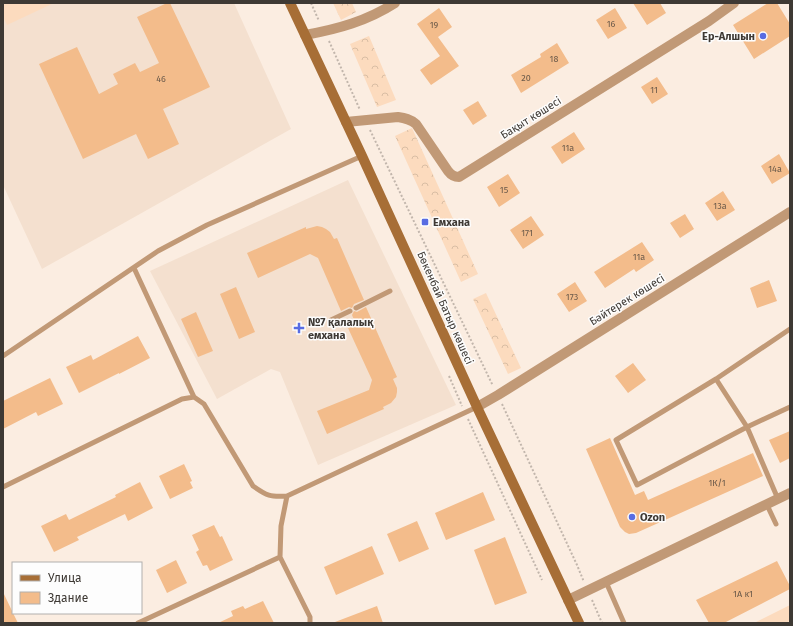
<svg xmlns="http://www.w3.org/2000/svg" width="793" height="626" viewBox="0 0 793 626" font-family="'Fira Sans',sans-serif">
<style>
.built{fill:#f4e0cf}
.grass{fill:#fcdbbe}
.forest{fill:url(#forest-crowns)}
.building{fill:#f3bc8b}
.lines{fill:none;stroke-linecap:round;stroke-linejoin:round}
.path{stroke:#c2b6ac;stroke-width:2;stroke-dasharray:2 2;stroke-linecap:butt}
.service{stroke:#c19976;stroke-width:5}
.minor{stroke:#c19976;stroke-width:10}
.tertiary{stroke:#c19976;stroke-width:10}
.secondary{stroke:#a76e36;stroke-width:10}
.poi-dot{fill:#586ce2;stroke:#fdfdfd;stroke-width:1.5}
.labels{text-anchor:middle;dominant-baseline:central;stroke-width:3;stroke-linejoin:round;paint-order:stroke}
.number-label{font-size:9px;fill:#6b5a4a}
.poi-label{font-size:11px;font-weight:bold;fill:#3e3934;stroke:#fdfdfd;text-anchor:start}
.street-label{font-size:11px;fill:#3e3934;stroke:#fdfdfd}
</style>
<defs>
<pattern id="forest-crowns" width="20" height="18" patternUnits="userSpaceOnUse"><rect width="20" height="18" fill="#fcdbbe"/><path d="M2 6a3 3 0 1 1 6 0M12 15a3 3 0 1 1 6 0" fill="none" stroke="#d9bda4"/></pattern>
</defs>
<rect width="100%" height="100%" fill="#fbede1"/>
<path class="built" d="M3 3H234L291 129 42 269 3 185Z
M348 180 456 405 318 465 280 372 271 369 217 399 150 271Z"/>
<path class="grass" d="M3 3H54L7 25 3 17Z
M790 605V621L786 623H754Z"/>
<path class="forest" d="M333 3H352L356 12 341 20Z
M369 36 396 100 377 107 350 44Z
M412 128 478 274 461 282 395 136Z
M486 293 521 368 508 374 473 299Z"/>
<path class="building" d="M167 3H170L210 87 163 109 179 144 148 159 136 134 83 159 39 64 77 47 99 94 118 84 113 74 135 63 140 72 159 63 137 17Z
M633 3H660L666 13 647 25Z
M768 3H777L790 24V36L754 59 733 25Z
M439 8 452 27 438 37 459 66 431 85 420 70 440 56 417 24Z
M615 8 627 28 608 39 596 20Z
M557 43 569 63 521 93 511 75 541 57 540 54Z
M657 77 668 94 652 104 641 87Z
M478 101 487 116 473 125 463 110Z
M574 132 585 149 562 164 551 147Z
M779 154 790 173 772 184 761 166Z
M508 174 520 193 499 207 487 187Z
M723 191 735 210 717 221 705 203Z
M685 214 694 229 680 238 670 223Z
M531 216 544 235 523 249 510 230Z
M317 226 322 227 326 229 330 232 334 239 337 238 364 300 354 304 352 308 349 307 341 311 318 258 310 254 258 278 247 253 306 227V229Z
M642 242 654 260 636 272 634 269 605 288 594 272Z
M769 280 777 301 757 308 750 288Z
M575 282 587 301 569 312 557 294Z
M236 287 255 332 239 339 220 294Z
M366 307 397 377 393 379 397 388V392L396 397 391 403 383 407 384 409 327 434 317 411 369 390 372 380 348 328 356 325 352 315 354 311 357 312Z
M196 312 213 351 198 357 181 319Z
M138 336 150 358 119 374V373L79 393 66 367 91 355 93 360Z
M633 363 646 380 628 393 615 376Z
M50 378 63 404 38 416 36 412 3 429V401Z
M790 431V458L780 463 769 440Z
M610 438 635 495 644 491 648 500 753 453 763 476 636 533 629 534 625 532 620 527 586 449Z
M184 464 192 481 190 482 193 488 170 499 159 476Z
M140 482 153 508 128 521 125 514 77 537 79 540 54 552 41 526 66 514 69 520 116 497 115 495Z
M483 492 495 520 446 540 435 513Z
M417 521 429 549 399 562 387 534Z
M214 525 220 537 222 536 233 560 210 571 207 565 203 566 196 552 199 550 192 535Z
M505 537 527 593 495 605 474 550Z
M372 546 384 574 336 595 324 567Z
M176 560 187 583 167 593 156 570Z
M777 561 790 586V589L724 623H709L696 600Z
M3 592 13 613 18 623H3Z
M263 601 274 623H218L233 616 231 611 243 606 245 609Z
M377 606 383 623H335V622Z"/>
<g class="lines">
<path class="path" d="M311 3 319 21
M329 41 360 110
M370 130 493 386
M449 376 462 406
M502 404 577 565 584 582
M468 419 542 580
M592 600 602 623"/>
<path class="service" d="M134 268 194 397
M356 308 390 291
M331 320 350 311
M3 356 158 251 207 225 362 156
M716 379 790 329
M3 487 182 399 194 397 204 404 253 486C267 496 270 497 287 496
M778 499 747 427 716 379 616 440 637 485 747 427 790 407
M767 505 776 524
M606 582 624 623
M138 623 280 557
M310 623V617L280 557 281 526 287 496 477 407"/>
<path class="minor" d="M305 35C338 29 367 21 395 3
M346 122 398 117C405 118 410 119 416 124L448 171C451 175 454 177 459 177L709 21 734 3
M477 407 498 395 790 212"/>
<path class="tertiary" d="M568 600 790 493"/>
<path class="secondary" d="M290 3 362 156 477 407 579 623"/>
</g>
<g class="poi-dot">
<circle cx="763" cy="36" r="4"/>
<rect x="421" y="218" width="8" height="8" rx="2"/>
<path d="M297 322h4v4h4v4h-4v4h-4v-4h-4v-4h4z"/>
<circle cx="632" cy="517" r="4"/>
</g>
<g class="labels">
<g class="number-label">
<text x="611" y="24">16</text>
<text x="434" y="25">19</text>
<text x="554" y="59">18</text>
<text x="526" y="78">20</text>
<text x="161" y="79">46</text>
<text x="654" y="90">11</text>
<text x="568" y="148">11а</text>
<text x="775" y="169">14а</text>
<text x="504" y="190">15</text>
<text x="720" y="206">13а</text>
<text x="527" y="233">171</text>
<text x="639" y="257">11а</text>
<text x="572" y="297">173</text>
<text x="717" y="483">1К/1</text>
<text x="743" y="594">1А к1</text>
</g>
<g class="poi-label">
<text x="755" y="36" text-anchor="end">Ер-Алшын</text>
<text x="433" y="222">Емхана</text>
<text x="308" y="322">№7 қалалық<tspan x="308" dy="13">емхана</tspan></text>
<text x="640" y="517">Ozon</text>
</g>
<g class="street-label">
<text transform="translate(531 118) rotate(-32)">Бақыт көшесі</text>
<text transform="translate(627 300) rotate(-32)">Бәйтерек көшесі</text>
<text transform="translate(445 308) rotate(66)">Бөкенбай Батыр көшесі</text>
</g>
</g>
<rect width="793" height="626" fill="none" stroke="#3e3934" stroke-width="8"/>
<rect x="12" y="562" width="130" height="52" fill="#fdfdfd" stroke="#b1afad"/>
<rect x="20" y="575" width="20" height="6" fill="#a76e36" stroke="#b1afad"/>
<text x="48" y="582" font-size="12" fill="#3e3934">Улица</text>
<rect x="20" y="592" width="20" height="12" fill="#f3bc8b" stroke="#b1afad"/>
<text x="48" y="602" font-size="12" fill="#3e3934">Здание</text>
</svg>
